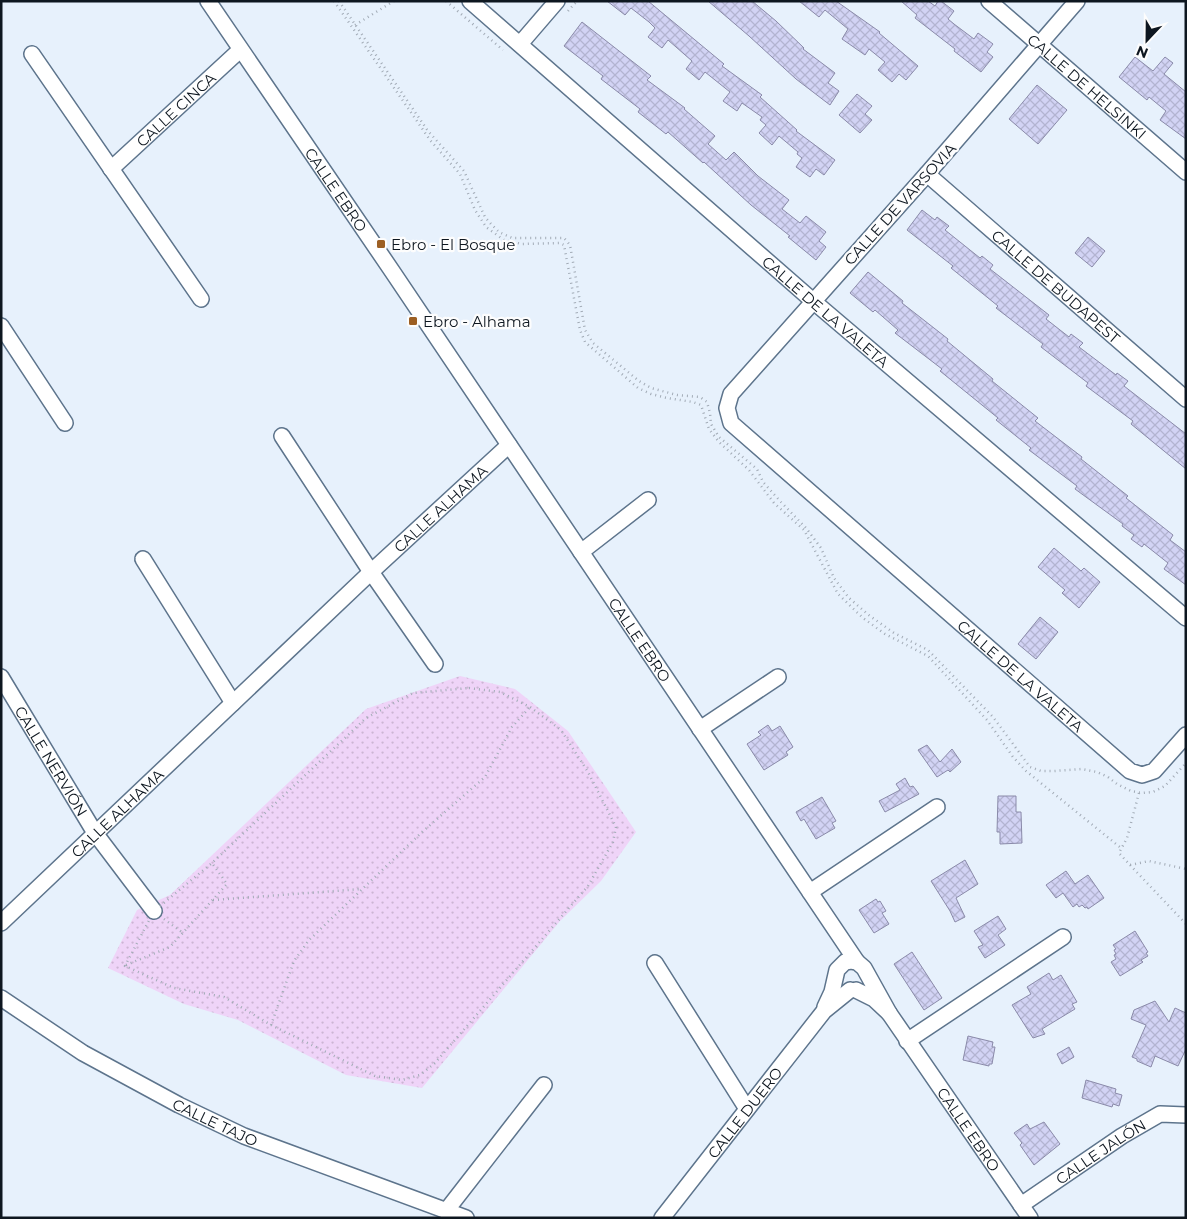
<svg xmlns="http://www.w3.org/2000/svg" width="1187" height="1219" viewBox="0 0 1187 1219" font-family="Montserrat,sans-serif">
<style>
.grass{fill:url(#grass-dots)}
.building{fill:url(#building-cross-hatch);stroke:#8a8aa9}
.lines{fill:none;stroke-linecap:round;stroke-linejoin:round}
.minor-casing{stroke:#5d748c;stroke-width:18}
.path{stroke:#a2abb6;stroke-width:2.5;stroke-dasharray:1 4;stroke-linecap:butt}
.minor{stroke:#fff;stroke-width:15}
.poi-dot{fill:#9c5f23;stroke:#fdfdfd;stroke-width:2}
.labels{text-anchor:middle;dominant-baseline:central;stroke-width:4.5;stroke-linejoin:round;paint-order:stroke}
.street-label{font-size:15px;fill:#0e1720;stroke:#fdfdfd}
.poi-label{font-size:15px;fill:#0e1720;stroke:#fdfdfd;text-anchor:start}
</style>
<defs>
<pattern id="grass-dots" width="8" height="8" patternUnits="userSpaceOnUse" patternTransform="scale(1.25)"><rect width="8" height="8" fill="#efd4f8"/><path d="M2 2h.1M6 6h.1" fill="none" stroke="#ccb5d4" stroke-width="1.8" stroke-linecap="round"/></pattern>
<pattern id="building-cross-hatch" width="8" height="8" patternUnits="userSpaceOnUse" patternTransform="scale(1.25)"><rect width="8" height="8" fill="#d2d3f4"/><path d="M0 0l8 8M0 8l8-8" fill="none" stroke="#b3b4d1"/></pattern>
</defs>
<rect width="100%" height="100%" fill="#e7f1fc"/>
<path class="grass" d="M460 676 515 689 568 731 636 832 601 881 560 921 422 1088 346 1075 238 1020 184 1004 108 968 137 910 170 895 366 709Z"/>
<path class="building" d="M607 1H648L724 64 722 66 762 95 760 97 797 130 796 131 835 160 824 175 816 169 810 177 796 167 802 158 797 154 798 152 779 136 772 145 759 133 766 125 760 120 762 117 742 103 737 111 723 101 730 92 705 72 699 80 686 69 692 61 668 40 662 48 648 37 655 28 649 22 631 8 625 15Z
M708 1H752L776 21 804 48 803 49 835 73 828 83 839 91 830 105 796 79 749 36Z
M799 1H836L880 32 879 33 918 66 906 80 899 74 892 82 878 70 885 62 869 49 865 55 842 39 848 29 825 10 819 17Z
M901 1H928L935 6 938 1H941L954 11 948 19 954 24 974 39 978 33 993 44 987 52 993 57 981 72 954 51 955 49 915 18 917 15Z
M582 22 651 76 647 80 685 108 684 109 715 136 708 144 726 160 734 152 758 176 789 200 782 209 800 223 806 216 826 232 819 241 826 247 816 260 788 237 790 236 751 205 704 162 703 163 668 132 666 134 638 112 640 109 601 79 603 76 564 46Z
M1135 57 1153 71 1165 57 1173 63 1164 74 1186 92V139L1160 120 1166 111 1149 97 1147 100 1119 77Z
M1037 85 1067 110 1038 144 1009 119Z
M857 94 872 106 865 114 872 120 860 133 839 115Z
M922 210 935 220 937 217 949 226 945 230 980 258 982 256 993 265 990 269 1049 315 1046 319 1069 337 1071 334 1083 343 1079 347 1116 375 1117 373 1128 381 1124 386 1186 434V469L1131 424 1133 421 1086 386 1088 383 1041 347 1043 344 996 308 998 306 951 268 953 266 907 230Z
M1088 237 1105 251 1092 267 1075 253Z
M868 272 903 301 902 303 948 339 947 341 993 379 992 381 1038 418 1035 421 1082 457 1081 459 1128 496 1126 498 1173 535 1170 540 1186 552V585L1164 569 1168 563 1144 544 1142 547 1131 539 1134 535 1122 526 1123 524 1075 489 1077 486 1029 450 1031 448 996 420 998 418 940 371 942 369 895 333 898 330 875 310 873 312 850 293Z
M1054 548 1081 571 1084 568 1100 582 1079 608 1062 593 1065 590 1038 567Z
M1040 617 1058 632 1036 659 1018 644Z
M768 725 772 731 780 726 793 747 786 752 788 755 764 770 747 744 761 735 758 732Z
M927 745 940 762 952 749 961 762 950 772 948 770 937 777 918 750Z
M905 778 910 787 913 786 919 794 885 812 879 801 900 790 896 784Z
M998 796H1016V812H1021L1022 843 1000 844V832H997Z
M822 797 836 821 832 823 835 828 816 839 804 819 801 821 796 812Z
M965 860 978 884 956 898 965 917 955 922 950 911 931 881Z
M1066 871 1075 884 1088 875 1104 898 1088 909 1087 907 1085 908 1082 905 1079 907 1077 904 1073 907 1063 893 1056 898 1046 885Z
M876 899 878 902 880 901 886 911 882 913 889 924 874 933 859 910Z
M998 916 1006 929 998 935 1005 945 985 958 978 947 983 945 974 931Z
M1135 931 1148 952 1146 953 1148 956 1141 960 1143 962 1120 976 1111 962 1116 959 1114 955 1116 954 1114 950 1116 949 1113 945Z
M912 952 942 998 924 1010 894 964Z
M1049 973 1053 980 1061 975 1077 1002 1072 1004 1075 1009 1042 1029 1045 1034 1033 1038 1012 1005 1031 994 1027 987Z
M1155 1001 1169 1022 1175 1008 1186 1013V1049L1178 1066 1155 1056 1151 1067 1137 1061V1059L1132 1057 1146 1025 1131 1019 1134 1010Z
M968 1036 993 1042 992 1047H995L992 1064H989V1066L963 1060Z
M1069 1047 1074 1057 1062 1064 1057 1054Z
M1086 1080 1116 1089 1115 1093 1122 1095 1119 1106 1113 1104 1112 1107 1082 1098Z
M1044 1122 1060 1144 1034 1165 1020 1145 1022 1143 1014 1133 1027 1124 1030 1129Z"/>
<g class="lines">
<g class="minor-casing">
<g id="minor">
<path id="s1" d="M208 1 392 271 857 962"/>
<path id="s2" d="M470 1 813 301 1186 618"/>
<path id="s3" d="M989 1 1186 172"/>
<path id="s4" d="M1077 1 927 174 731 394 727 408 731 423 1130 771 1142 775 1154 771 1186 735"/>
<path d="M520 44 557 1"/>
<path d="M32 54 201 299"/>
<path id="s5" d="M111 169 240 50"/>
<path id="s6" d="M927 174 1186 399"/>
<path d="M1 326 65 423"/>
<path d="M282 436 371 572 435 664"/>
<path d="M581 552 648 500"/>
<path d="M143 559 233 703"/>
<path id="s7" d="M1 677 95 833 154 911"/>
<path d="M700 729 778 677"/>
<path d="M810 892 937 807"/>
<path id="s8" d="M1 923 371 572 509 445"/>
<path d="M655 963 747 1109"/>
<path id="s9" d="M1 998 83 1053 179 1105 244 1136 466 1218"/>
<path d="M825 1007 832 992 837 970 845 962 851 961 857 962 864 968 889 1013 874 999 856 990"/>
<path id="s10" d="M889 1013 1030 1218"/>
<path d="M907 1041 1063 937"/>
<path id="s11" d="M1021 1205 1122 1136 1160 1114 1186 1115"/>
<path d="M446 1211 544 1085"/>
<path id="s12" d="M662 1218 824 1011 850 990"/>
</g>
</g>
<path class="path" d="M334 1 430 140 460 174 475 210 486 227 504 240 522 244 560 243 564 245 580 330 585 342 638 388 651 394 667 398 693 402 701 405 709 429 719 442 749 470 774 503 804 530 838 594 863 618 885 634 928 656 987 720 1013 757 1026 771 1121 848
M339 1 428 131 464 171 485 217 491 224 499 232 512 238H564L570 245 585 330 593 343 639 381 651 388 677 395 700 397 707 402 710 413 711 424 719 437 757 469 763 482 781 502 806 528 821 548 834 578 849 598 870 616 894 633 928 650 993 717 1030 767 1041 771H1054L1082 769 1097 772 1108 777 1117 784 1131 791 1142 793 1153 792 1165 786 1186 763
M446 1 503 50
M568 11 577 1
M355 25 394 1
M469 688 500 692 530 707 561 730 588 772 616 827 613 842 588 886 435 1063 420 1075 402 1080 375 1076 271 1025 224 997 174 988 125 966 154 911 212 863 366 718 413 693Z
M1139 793 1127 838 1119 853 1130 865 1149 861 1186 869
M1130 865 1186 924
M213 900 362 889
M164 919 183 933
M126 965 170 947 227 884 212 863
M271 1025 294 961 309 940 421 833 485 777 512 727 530 707"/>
<use href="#minor" class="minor"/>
</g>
<g class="poi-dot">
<rect x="376" y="239" width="10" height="10" rx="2.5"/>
<rect x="408" y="316" width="10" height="10" rx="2.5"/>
</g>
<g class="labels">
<g class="street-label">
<text stroke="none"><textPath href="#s3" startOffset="130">CALLE DE HELSINKI</textPath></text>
<text stroke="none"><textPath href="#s5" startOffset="88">CALLE CINCA</textPath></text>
<text stroke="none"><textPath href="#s1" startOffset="228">CALLE EBRO</textPath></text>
<text transform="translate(900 204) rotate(-48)">CALLE DE VARSOVIA</text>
<text stroke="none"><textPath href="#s6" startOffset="171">CALLE DE BUDAPEST</textPath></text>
<text stroke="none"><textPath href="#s2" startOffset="472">CALLE DE LA VALETA</textPath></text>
<text stroke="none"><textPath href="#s8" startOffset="604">CALLE ALHAMA</textPath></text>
<text stroke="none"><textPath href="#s1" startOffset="771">CALLE EBRO</textPath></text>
<text stroke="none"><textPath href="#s4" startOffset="938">CALLE DE LA VALETA</textPath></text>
<text stroke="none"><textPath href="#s7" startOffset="98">CALLE NERVIÓN</textPath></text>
<text stroke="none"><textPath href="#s8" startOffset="160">CALLE ALHAMA</textPath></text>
<text stroke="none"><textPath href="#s12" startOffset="134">CALLE DUERO</textPath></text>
<text stroke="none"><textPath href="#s9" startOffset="248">CALLE TAJO</textPath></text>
<text stroke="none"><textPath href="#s10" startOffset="141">CALLE EBRO</textPath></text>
<text stroke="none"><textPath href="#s11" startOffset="96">CALLE JALÓN</textPath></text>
</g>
<g class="poi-label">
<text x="391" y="244">Ebro - El Bosque</text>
<text x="423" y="321">Ebro - Alhama</text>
</g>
</g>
<rect width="1187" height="1219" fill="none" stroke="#0e1720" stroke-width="5"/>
<g transform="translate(1147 40) rotate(202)" stroke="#fdfdfd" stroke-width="4" paint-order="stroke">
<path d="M0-4L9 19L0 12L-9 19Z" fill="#0e1720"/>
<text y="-8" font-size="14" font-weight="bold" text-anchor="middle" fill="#0e1720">N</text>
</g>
</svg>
